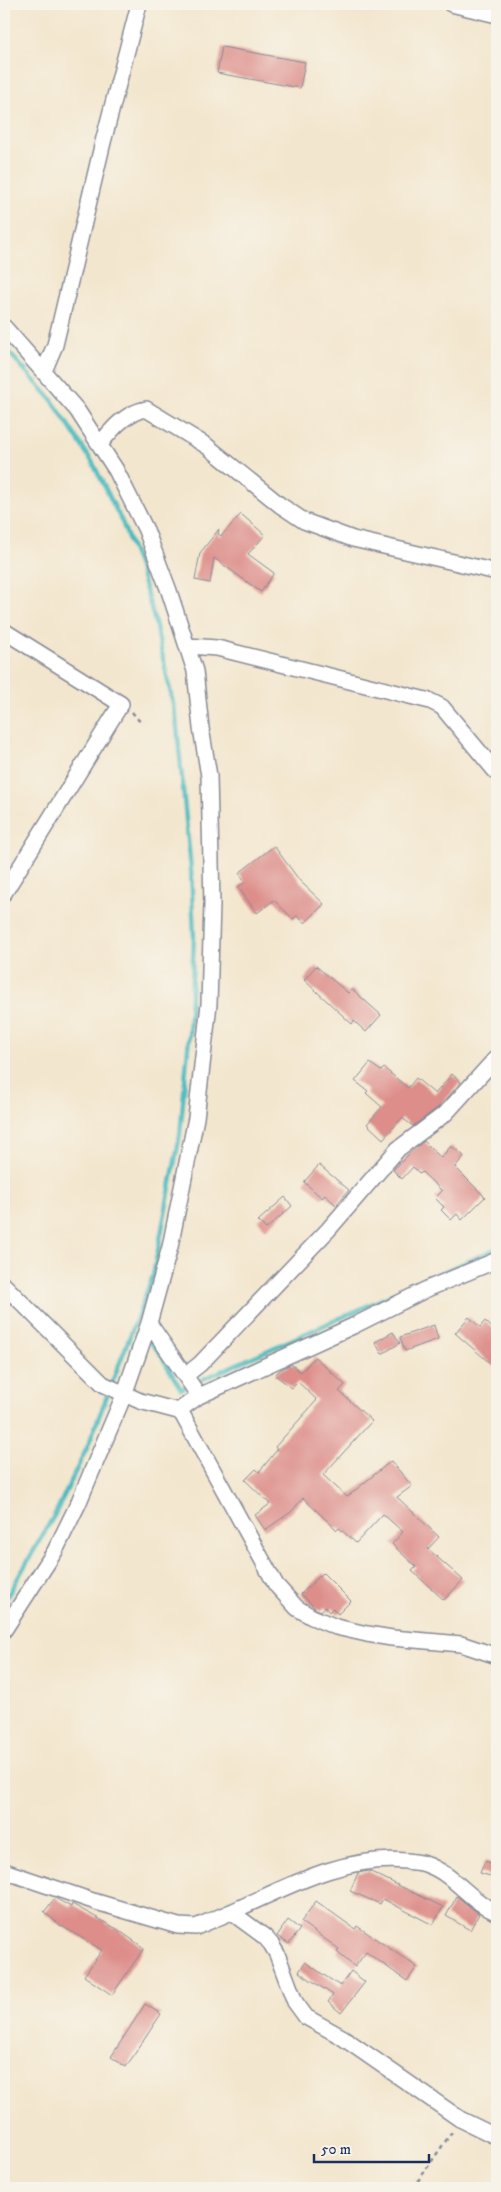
<svg xmlns="http://www.w3.org/2000/svg" width="501" height="2192" viewBox="0 0 501 2192" font-family="'IM FELL DW Pica',serif">
<style>
.lines{fill:none;stroke-linecap:round;stroke-linejoin:round}
.stream{stroke:#4bbac0;stroke-width:4.5}
.building{fill:#dd8d8a}
.street-casing{stroke:#878a96;stroke-width:18}
.path{stroke:#878a96;stroke-width:2.5;stroke-dasharray:4 4;stroke-linecap:butt}
.street{stroke:#fff;stroke-width:15}
</style>
<rect width="100%" height="100%" fill="#f7f3e8"/>
<filter id="ink" filterUnits="userSpaceOnUse"><feTurbulence type="fractalNoise" baseFrequency=".02" numOctaves="2"/><feDisplacementMap in="SourceGraphic" scale="10" xChannelSelector="R" yChannelSelector="G"/><feConvolveMatrix kernelMatrix="1 2 1 2 8 2 1 2 1" color-interpolation-filters="sRGB"/></filter>
<filter id="wash" filterUnits="userSpaceOnUse"><feTurbulence type="fractalNoise" baseFrequency=".0096" numOctaves="4" result="noise"/><feDisplacementMap in="SourceGraphic" scale="20" xChannelSelector="R" yChannelSelector="G"/><feGaussianBlur stdDeviation="1.12" result="paint"/><feColorMatrix in="noise" values="0 0 0 0 0 0 0 0 0 0 0 0 0 0 0 0 0 1.4 0 .05"/><feComposite in="paint" operator="in"/></filter>
<g filter="url(#wash)">
<rect width="100%" height="100%" fill="#f3e6ce"/>
<g class="lines">
<path class="stream" d="M4 347 52 400 93 463 122 522 140 570 155 622 176 717 191 870 194 938 189 1037 180 1135 153 1276 87 1448 55 1514 4 1602
M148 1339 159 1352 181 1389 497 1248"/>
</g>
<g id="blocks">
<path class="building" d="M222 47 305 62 300 88 217 73Z
M241 514 265 535 248 554 274 573 261 592 214 558 210 583 195 580 200 553 219 529 218 534 221 536Z
M274 846 300 881 324 904 305 923 297 916 293 919 274 900 257 913 238 887 245 882 239 873Z
M316 966 348 993 352 989 381 1015 366 1032 354 1021 352 1024 304 980Z
M370 1063 381 1071 384 1068 408 1088 416 1078 435 1094 452 1074 461 1082 440 1106 413 1126 402 1118 383 1139 367 1124 382 1107 366 1093 368 1091 355 1081Z
M424 1141 441 1158 451 1146 464 1156 455 1167 485 1197 462 1220 457 1214 451 1220 441 1210 444 1207 435 1198 442 1191 422 1172 420 1174 413 1167 402 1179 393 1170 412 1151Z
M319 1165 349 1190 336 1205 325 1195 322 1198 304 1182Z
M285 1197 292 1206 266 1229 258 1221Z
M469 1317 480 1327 485 1321 497 1332V1369L455 1333Z
M434 1325 438 1339 405 1351 400 1337Z
M393 1332 400 1343 382 1354 375 1342Z
M315 1357 345 1385 339 1391 372 1421 323 1475 347 1497 391 1461 412 1486 397 1497 439 1537 428 1549 463 1580 444 1600 412 1571 416 1567 392 1544 403 1532 383 1514 356 1543 339 1528 337 1530 303 1498 291 1512 265 1530 255 1515 270 1504 245 1480 256 1469 259 1472 277 1450 275 1447 317 1400 298 1382 292 1388 275 1375 280 1370 291 1364 301 1372Z
M323 1573 351 1601 338 1614 333 1608 329 1612 325 1607 321 1611 316 1609 301 1594Z
M485 1861 497 1865V1878L480 1873Z
M369 1871 443 1907 433 1925 383 1899 380 1904 350 1891 358 1873Z
M457 1896 479 1914 470 1930 446 1916Z
M55 1898 71 1907 72 1904 117 1929 144 1948 112 1995 84 1976 102 1950 60 1925 44 1912Z
M316 1901 355 1929 357 1926 417 1967 407 1981 366 1952 355 1967 337 1952 339 1949 301 1922Z
M288 1920 300 1929 289 1944 277 1936Z
M305 1962 340 1986 351 1971 365 1982 341 2013 328 2002 333 1995 299 1972Z
M145 2004 161 2014 126 2067 111 2057Z"/>
</g>
</g>
<g filter="url(#ink)">
<use href="#blocks" fill-opacity="0" stroke="#878a96" stroke-width="1"/>
<g class="lines">
<g class="street-casing">
<path id="street" d="M451 4 497 15
M4 327 77 410 116 470 146 530 169 591 195 671 201 728 209 776 212 904 209 1004 196 1118 170 1247 149 1323 124 1395 78 1504 55 1551 4 1630
M44 371 55 345 103 142 139 4
M100 444C112 429 125 413 146 409L207 446 280 505 304 521 353 539 497 572
M4 631 121 704 4 893
M188 646 217 648 430 701 442 707 497 773
M4 1285 103 1384 140 1401 178 1411 182 1414 276 1585 297 1608 312 1617 336 1627 367 1634 392 1638 461 1644 497 1656
M149 1323 199 1396
M186 1375 200 1364 328 1230 398 1149 446 1113 497 1057
M178 1411 199 1396 353 1326 427 1289 497 1260
M4 1871 93 1901 178 1926 196 1927 231 1912 265 1937 271 1944 277 1954 295 2002 306 2017 342 2037 460 2119 497 2137
M231 1912C287 1887 343 1855 406 1861 412 1862 419 1862 425 1864 453 1873 470 1901 497 1913"/>
</g>
<path class="path" d="M132 712 141 723
M413 2188 452 2132"/>
<use href="#street" class="street"/>
</g>
</g>
<rect width="501" height="2192" fill="none" stroke="#f7f3e8" stroke-width="20"/>
<path d="M314 2154v8h115v-8" fill="none" stroke="#1b2f5e" stroke-width="2.5"/>
<text x="321" y="2154" font-size="15" fill="#1b2f5e" stroke="#f7f3e8" stroke-width="4" paint-order="stroke">50 m</text>
</svg>
